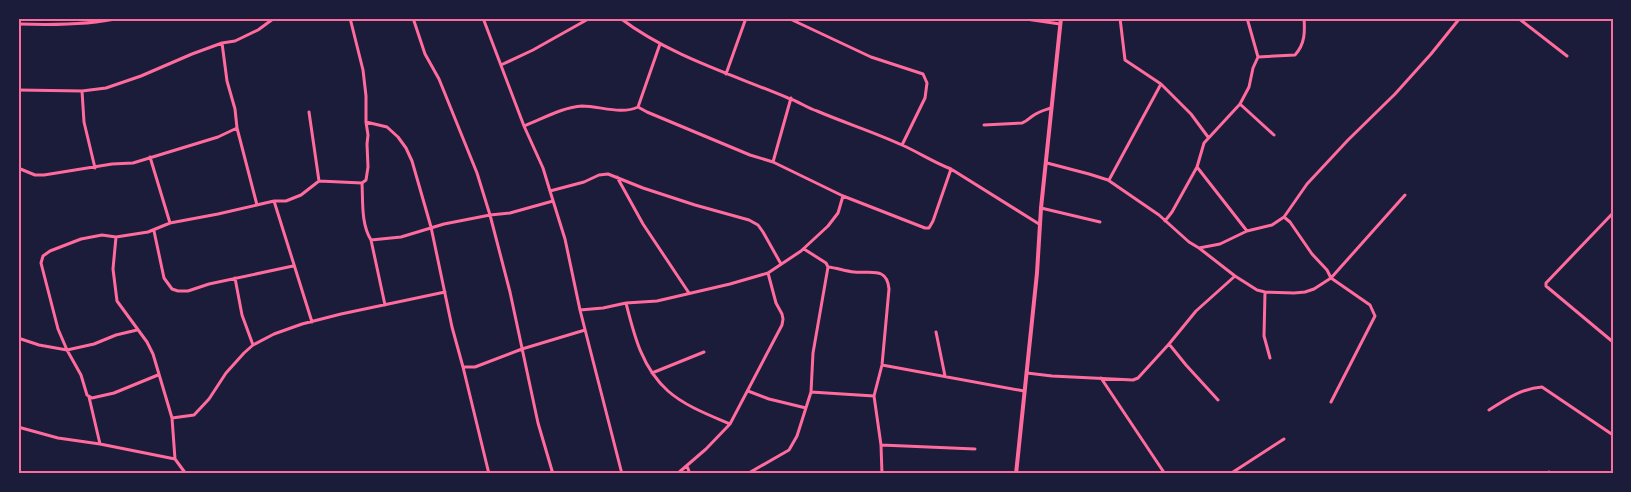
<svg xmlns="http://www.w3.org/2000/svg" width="1631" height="492" viewBox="0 0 1631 492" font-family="'Fira Sans Condensed',sans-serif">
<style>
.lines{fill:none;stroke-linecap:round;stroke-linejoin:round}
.minor{stroke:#ff6b9d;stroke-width:3}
.tertiary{stroke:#ff6b9d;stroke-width:4}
.neatline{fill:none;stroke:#ff6b9d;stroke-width:2}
</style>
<rect width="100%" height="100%" fill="#1b1b3a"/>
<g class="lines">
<path class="minor" d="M350 18 363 70 366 96V122L368 135 367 144 368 167 366 180 362 183C363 202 361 224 371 240L385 305
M413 18 425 54 439 79 477 173 490 215 510 292 538 423 553 474
M483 18 524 126 543 168 550 191 565 239 580 310 622 474
M620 18C670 56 731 74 788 98 798 101 807 108 817 111 845 123 874 132 902 145 918 152 933 162 951 169L1039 224
M788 18 871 57 923 74 927 83 925 98 902 145
M1019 18 1060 24
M1120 18 1125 60 1161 84 1191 114 1208 137
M1518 18 1567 56
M18 24C48 25 90 25 119 18
M222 43 227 81 235 109 237 128 257 205
M1258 57 1295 55C1305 44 1305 32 1304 18
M501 65 533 50 590 18
M726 74 746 18
M18 90 82 91 106 88 141 76 192 54 222 43 235 41 258 30 273 19 278 18
M82 91 84 122 95 168
M1240 104 1274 135
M638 107 647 112 750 155 773 162 843 196 925 228H929L933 221 951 169
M309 112 319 181
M366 122 387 127 398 137 406 148 412 161 431 227 452 327 463 367 489 474
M984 125 1022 123C1028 121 1029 118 1034 115 1040 111 1045 110 1051 108
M524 126C542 119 563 107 582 106 600 106 621 115 638 107L660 44
M150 157 170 223
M773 162 791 98
M1047 163 1089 174 1108 180 1159 215 1189 242 1199 248 1235 276 1257 290 1265 292 1294 293 1305 292 1314 289 1331 278 1405 195
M1197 167 1247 231
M18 168 35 175H44L112 164 133 163 218 137 237 128
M617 177 643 224 689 293
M1109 180 1161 84
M550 191 584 182 599 175 608 174 643 188 695 205 749 220 758 225 763 232 781 264
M274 201 312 322
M1041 208 1100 222
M1613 213 1546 283V286L1613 342
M1284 217 1290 222 1312 254 1327 270 1331 278 1370 305 1375 316 1331 402
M1165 221 1172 212 1197 167 1204 143 1240 104 1249 87 1253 68 1258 57 1247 18
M154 231 164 278 172 289 178 291H188L209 284 293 266
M116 237 113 269 117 301 147 342 153 354 172 418 175 459 186 474
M371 240 401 237 444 224 490 215 510 213 553 201
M1199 248 1220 244 1247 231 1272 225 1284 217 1307 184 1348 140 1395 94 1431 54 1460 18
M828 267C837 268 845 271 854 272 870 274 887 266 889 289L882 365 874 396 881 445 882 474
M235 278 242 315 253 345
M1265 292 1264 336 1270 358
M626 303C634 335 642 368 668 391 685 406 709 415 730 424
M580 310 603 308 626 303 657 301 730 284 768 273 801 251 828 226 838 213 843 196
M936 332 945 376
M18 338 39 345 67 350 94 344 116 335 137 330
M1169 344 1186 365 1218 400
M882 365 1024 391
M464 367H475L522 349 585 330
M652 373 704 352
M1027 373 1052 376 1133 380 1138 378 1169 344 1196 311 1235 276
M158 375 114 393 92 398 87 395 81 375 67 350 58 329 41 263 43 256 50 251 81 239 102 235 116 237 148 232 170 223 218 214 274 201H286L301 195 319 181 362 183
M1101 378 1165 474
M748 391 769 399 806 408
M811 392 874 396
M89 397 100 444
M1489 410C1505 400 1522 388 1542 387L1613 435
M172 418 194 415 209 399 226 373 244 353 253 345 274 334 302 324 341 314 445 292
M18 427 58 438 100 444 175 459
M881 445 975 449
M687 466 690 474
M1549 472 1552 474
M677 474 706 449 730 424 782 325 783 319 782 314 776 303 768 273
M747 474 789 450 797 436 811 392 813 353 828 267 826 263 804 249
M1230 474 1284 439"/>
<path class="tertiary" d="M1016 474 1037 273 1041 208 1061 18"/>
</g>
<rect width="1631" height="492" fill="none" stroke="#1b1b3a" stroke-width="39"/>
<rect x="20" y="20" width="1592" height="452" class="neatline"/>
</svg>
